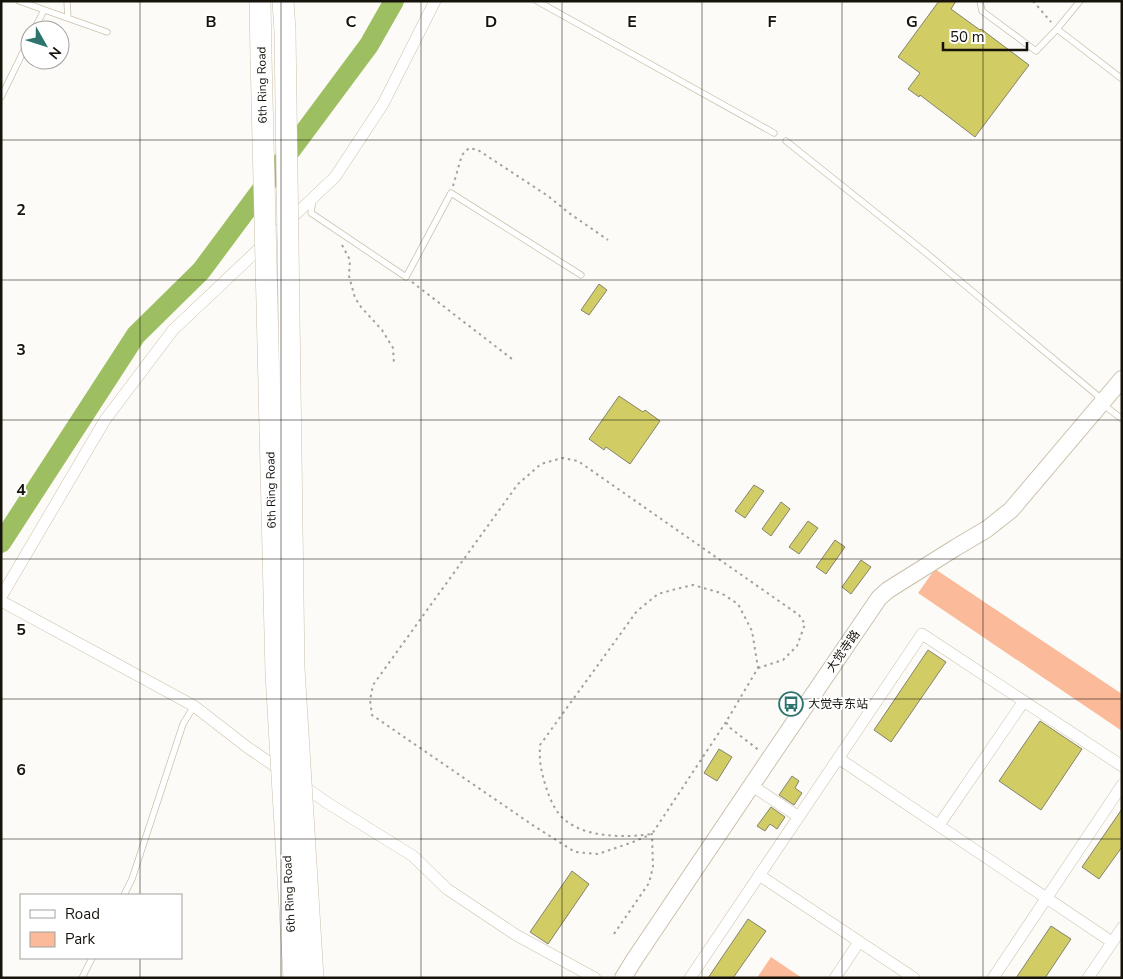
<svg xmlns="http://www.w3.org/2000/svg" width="1123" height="979" viewBox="0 0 1123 979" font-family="'Nunito Sans','Noto Sans SC',sans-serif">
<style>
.green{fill:#fbba99}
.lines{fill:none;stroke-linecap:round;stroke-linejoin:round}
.river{stroke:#9dbf62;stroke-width:20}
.building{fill:#d1cc64;stroke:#84836d}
.lane-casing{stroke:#cbc1ab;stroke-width:7}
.street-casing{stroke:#cbc1ab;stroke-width:12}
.secondary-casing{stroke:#cbc1ab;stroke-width:18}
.highway-casing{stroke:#cbc1ab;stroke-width:22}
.path{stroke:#a4a19c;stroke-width:2;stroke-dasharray:2.5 4;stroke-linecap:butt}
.lane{stroke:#fff;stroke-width:5.5}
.street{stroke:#fff;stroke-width:11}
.secondary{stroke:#fff;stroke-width:16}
.highway{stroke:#fff;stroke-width:21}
.highway-bridge-casing{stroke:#cbc1ab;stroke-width:22;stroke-linecap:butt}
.highway-bridge{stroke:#fff;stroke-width:21}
.grid{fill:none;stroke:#16130b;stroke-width:1;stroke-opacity:0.55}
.labels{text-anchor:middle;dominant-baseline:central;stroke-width:4;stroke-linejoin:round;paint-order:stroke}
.street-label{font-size:12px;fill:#16130b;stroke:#fff}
.poi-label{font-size:12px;fill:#16130b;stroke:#fff;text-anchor:start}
.grid-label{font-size:16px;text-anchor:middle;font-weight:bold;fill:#16130b;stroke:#fff;stroke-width:4;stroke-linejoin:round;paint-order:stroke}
</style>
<rect width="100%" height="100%" fill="#fdfbf7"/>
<path class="green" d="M935 569 1122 694V731L918 593Z
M771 957 802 978H757Z"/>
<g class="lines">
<path class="river" d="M1 543 136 335 201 271 369 45 394 1"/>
</g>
<path class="building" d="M939 1H956L951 9 980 30 981 29 1029 65 975 137 920 95 919 97 908 89 920 73 898 57Z
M599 284 607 290 589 315 581 310Z
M619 396 643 412 645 410 660 421 630 464 606 447 604 450 589 439Z
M754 485 764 491 745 518 735 511Z
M781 502 790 509 771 536 762 529Z
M808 521 818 528 799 554 789 547Z
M835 540 845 547 826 574 816 567Z
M861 560 871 567 851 594 842 587Z
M928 650 946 662 891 742 874 730Z
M1040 721 1082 749 1041 810 999 781Z
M719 749 732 757 717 781 704 773Z
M792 776 799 781 795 788 802 793 794 805 779 795Z
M771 807 785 817 777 829 770 824 765 831 757 826Z
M1122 809V847L1099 879 1082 867Z
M572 871 589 884 548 944 530 932Z
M748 919 766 931 733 978H708Z
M1051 926 1071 939 1045 978H1016Z"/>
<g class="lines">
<g class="lane-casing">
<path id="lane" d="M19 1 107 32
M67 1 68 18
M537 1 774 133
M980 1 982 11 1036 51 1057 29
M1080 1 1057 29 1122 79
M34 30 44 10
M1 97 30 38
M786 141 925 252 1097 395 1101 403 1122 419
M313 199 311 213 406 277 451 193 581 275
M124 895 132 879 183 724 194 706
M82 978 92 958"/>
</g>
<g class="street-casing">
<path id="street" d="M1 597 105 420 173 330 335 177 383 104 435 1
M1 601 194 706 247 747 282 771
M838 758 1112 942
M301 784 326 802 413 856 447 889 516 935 595 978
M751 785 799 817
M939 825 1024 701
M759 875 914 978
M690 978 922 634 1122 766
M835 978 859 942
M993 978 1122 785
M1088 978 1122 928"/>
</g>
<g class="secondary-casing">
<path id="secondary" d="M623 978 634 960 770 758 879 598 888 590 955 548 987 529 1011 510 1122 379"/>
</g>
<g class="highway-casing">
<path id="highway" d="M260 1 261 57
M283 1 285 31"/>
</g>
<path class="path" d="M1033 1 1051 22
M453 186 462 155 469 148 478 150 548 196 569 213 608 240
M342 245 350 260 349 276 355 298 361 307 382 330 393 348 394 364
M412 282 512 359
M726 722 652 834C624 838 579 838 560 815 553 807 549 796 546 787 541 771 539 761 540 745L637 611 658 594 672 590 693 585 721 593 738 604 752 631 758 668 726 722 729 727 760 751
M614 934 649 883 653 867 652 834 633 842 598 854 575 852 534 826 372 715 370 700 373 685 518 484 541 464 562 458 578 461 799 615 805 624 797 646 783 660 758 668"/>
<use href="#lane" class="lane"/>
<use href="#street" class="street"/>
<use href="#secondary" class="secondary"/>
<use href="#highway" class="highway"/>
<g class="highway-bridge-casing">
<path id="highway-bridge" d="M285 31 294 668 313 978
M261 57 276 674 294 978"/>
</g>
<use href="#highway-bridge" class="highway-bridge"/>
</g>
<path class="grid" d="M140 1V895M281 1V978M421 1V978M562 1V978M702 1V978M842 1V978M983 1V978M1 140H1122M1 280H1122M1 420H1122M1 559H1122M1 699H1122M1 839H1122M140 958V978"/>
<defs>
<g id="bus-ring" transform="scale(1.25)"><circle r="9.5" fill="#fff" stroke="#2d746c" stroke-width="1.5"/><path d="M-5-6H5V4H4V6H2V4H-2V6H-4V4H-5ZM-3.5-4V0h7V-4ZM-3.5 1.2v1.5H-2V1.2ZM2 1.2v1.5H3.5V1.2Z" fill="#2d746c"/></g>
</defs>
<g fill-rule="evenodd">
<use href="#bus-ring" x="791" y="704"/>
</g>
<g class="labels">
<g class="street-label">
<text transform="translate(262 85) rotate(-91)">6th Ring Road</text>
<text transform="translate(271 490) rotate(-91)">6th Ring Road</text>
<text transform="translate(843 651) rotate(-55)">大觉寺路</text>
<text transform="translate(289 894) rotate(-93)">6th Ring Road</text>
</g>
<g class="poi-label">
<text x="808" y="704">大觉寺东站</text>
</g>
</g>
<g class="grid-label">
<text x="211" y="27">B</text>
<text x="351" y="27">C</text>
<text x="491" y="27">D</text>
<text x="632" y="27">E</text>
<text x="772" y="27">F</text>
<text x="912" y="27">G</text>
<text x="21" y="215">2</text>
<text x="21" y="355">3</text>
<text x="21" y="495">4</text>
<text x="21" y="635">5</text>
<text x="21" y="775">6</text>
</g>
<rect width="1123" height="979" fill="none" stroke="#16130b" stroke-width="5"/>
<rect x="20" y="894" width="162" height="65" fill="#ffffff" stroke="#a2a19d"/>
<rect x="30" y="910" width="25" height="8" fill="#ffffff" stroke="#a2a19d"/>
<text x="65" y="919" font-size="15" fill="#16130b">Road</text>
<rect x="30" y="932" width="25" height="15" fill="#fbba99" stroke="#a2a19d"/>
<text x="65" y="944" font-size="15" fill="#16130b">Park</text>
<g transform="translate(45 45) rotate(129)"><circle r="24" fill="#ffffff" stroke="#a2a19d"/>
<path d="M0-4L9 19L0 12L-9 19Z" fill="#2d746c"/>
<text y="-8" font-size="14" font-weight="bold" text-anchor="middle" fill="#16130b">N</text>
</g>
<path d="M943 42v8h84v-8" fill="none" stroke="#16130b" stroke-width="2.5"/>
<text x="950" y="42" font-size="15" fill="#16130b" stroke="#ffffff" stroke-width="4" paint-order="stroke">50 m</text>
</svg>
